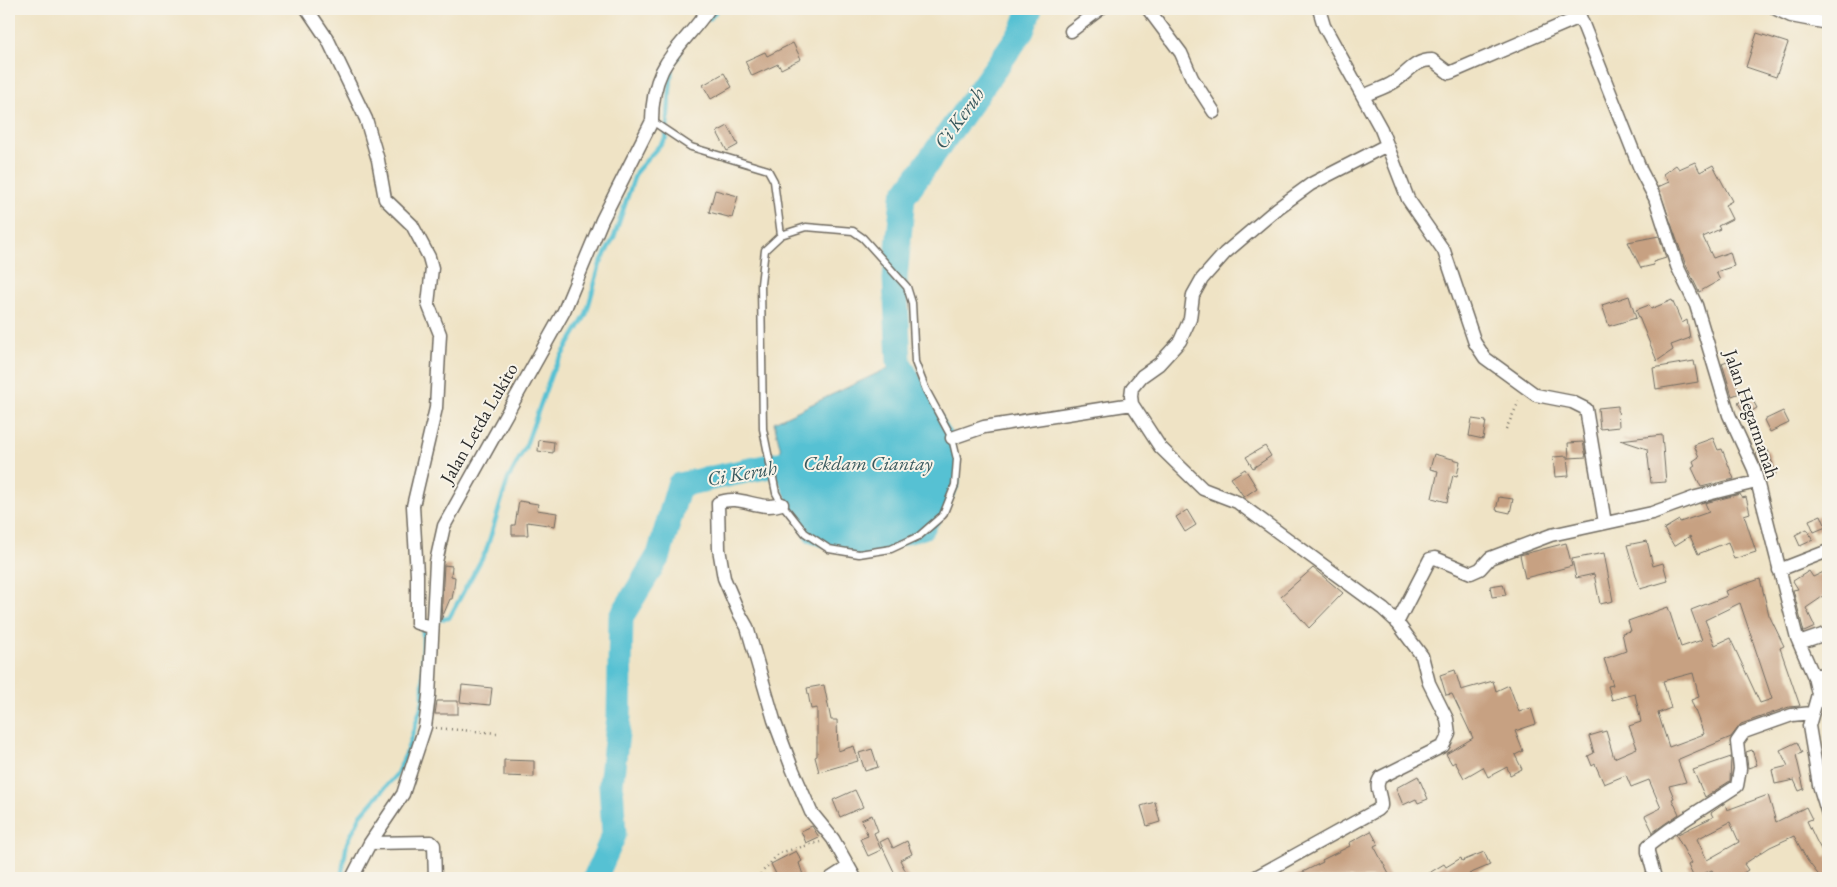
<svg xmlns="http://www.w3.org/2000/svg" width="1837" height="887" viewBox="0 0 1837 887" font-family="'EB Garamond',serif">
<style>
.water{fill:#57c1d3;stroke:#41767f}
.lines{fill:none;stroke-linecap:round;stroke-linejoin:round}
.stream{stroke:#57c1d3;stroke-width:4.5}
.river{stroke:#57c1d3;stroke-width:25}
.building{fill:#c7a182;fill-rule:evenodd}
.lane-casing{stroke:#706b61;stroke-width:9}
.street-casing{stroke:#706b61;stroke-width:15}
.path{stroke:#706b61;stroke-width:2.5;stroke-dasharray:1 4;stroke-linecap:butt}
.lane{stroke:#fff;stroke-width:6}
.street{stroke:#fff;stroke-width:12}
.labels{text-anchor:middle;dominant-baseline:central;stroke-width:4;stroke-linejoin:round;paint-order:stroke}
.street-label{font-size:19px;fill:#2b2b2b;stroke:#f7f3e8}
.water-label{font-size:20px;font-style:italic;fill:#38585d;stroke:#f7f3e8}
</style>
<rect width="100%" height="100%" fill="#f7f3e8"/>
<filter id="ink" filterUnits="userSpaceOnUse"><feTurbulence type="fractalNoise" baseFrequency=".02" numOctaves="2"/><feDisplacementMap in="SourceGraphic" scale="10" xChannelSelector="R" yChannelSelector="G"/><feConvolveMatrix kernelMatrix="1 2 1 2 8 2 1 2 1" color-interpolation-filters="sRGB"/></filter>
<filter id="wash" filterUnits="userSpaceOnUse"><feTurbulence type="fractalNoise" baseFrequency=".0096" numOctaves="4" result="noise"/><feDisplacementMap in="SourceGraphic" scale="20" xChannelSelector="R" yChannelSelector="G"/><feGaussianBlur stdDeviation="1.12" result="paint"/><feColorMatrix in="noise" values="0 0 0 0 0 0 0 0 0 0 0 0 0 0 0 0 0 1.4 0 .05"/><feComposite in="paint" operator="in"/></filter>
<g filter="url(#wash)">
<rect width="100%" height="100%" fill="#efe3c5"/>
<path class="water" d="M899 363 913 376 940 437 948 481 923 527 862 545 816 531 784 463 774 422Z"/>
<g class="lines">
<path class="stream" d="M709 19 718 9
M435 620 449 618 486 551 508 479 525 448 552 372 586 315 600 264 614 237 636 172 666 138 672 65 679 56
M341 878 347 843 361 815 396 775 406 754 423 701V627"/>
<path class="river" d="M595 878 614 835 611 784 619 717 621 617 659 555 679 485 784 463 815 532 862 545 923 527 948 481 940 437 899 363 895 278 903 197 1022 31 1030 9"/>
</g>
<g id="blocks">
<path class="building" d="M1757 33 1788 43 1776 77 1746 67Z
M793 43 801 59 781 69 778 64 752 76 745 61 765 52 767 56Z
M724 73 732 87 711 99 703 85Z
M728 126 738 145 727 151 717 132Z
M1695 162 1700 172 1713 165 1732 201 1725 205 1732 219 1718 226 1720 229 1703 237 1713 258 1730 252 1734 266 1716 272 1720 280 1699 292 1685 263 1658 187 1669 182 1663 174 1676 165 1679 169Z
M715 190 738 196 732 218 709 212Z
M1659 236 1666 258 1653 262 1654 265 1641 268 1628 242Z
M1629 296 1636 318 1609 326 1602 305Z
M1672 300 1682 323 1687 320 1690 338 1671 345 1673 350 1657 361 1636 310 1649 305 1651 309Z
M1694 361 1698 382 1656 389 1653 368Z
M1727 361 1740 393 1732 396 1722 363Z
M1750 395 1757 408 1745 415 1738 403Z
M1618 406 1619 427 1600 429 1598 408Z
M1783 411 1789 423 1770 432 1764 420Z
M1472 419 1486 421 1483 439 1469 436Z
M1662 435 1666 482 1651 483 1647 449 1620 440Z
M1713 438 1718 450 1722 449 1734 479 1701 487 1692 468 1695 466 1693 461 1699 457 1694 445Z
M539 440 554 442 553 453 538 451Z
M1583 442 1586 457 1569 458 1568 443Z
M1265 446 1271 456 1253 468 1246 457Z
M1768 450 1776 474 1765 478 1756 454Z
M1434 454 1460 461 1457 476 1453 475 1447 502 1432 498 1438 471 1430 469Z
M1567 456 1569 476 1555 477 1553 457Z
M1245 469 1257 488 1244 497 1231 478Z
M1740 494 1742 498 1746 497 1750 513 1744 515 1756 552 1734 559 1728 542 1698 554 1690 536 1674 546 1664 529 1679 520 1680 522 1709 512 1705 503Z
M1499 497 1513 499 1510 513 1496 510Z
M519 501 538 504 537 510 557 513 555 526 527 522 528 535H512V525H515Z
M1187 510 1196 525 1185 532 1176 517Z
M1821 515 1826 527 1814 532 1809 520Z
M1807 529 1813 540 1800 546 1795 535Z
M1647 541 1653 566 1663 563 1668 581 1640 589 1627 545Z
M1566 543 1572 566 1525 578 1520 555Z
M1604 553 1613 601 1600 604 1594 574 1576 578 1572 559Z
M444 565 452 566 451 576 455 577 454 587 452 599H450L441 620Z
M1313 568 1343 593 1309 628 1281 596Z
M1828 570V593L1806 608 1815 627 1804 632 1793 590 1798 589 1793 581 1809 571 1813 577Z
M1760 579 1769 615 1784 646 1780 648 1800 706 1789 707 1741 724 1731 737 1679 759 1678 761 1686 782 1669 786 1674 798 1672 799 1679 814 1653 832 1645 816 1661 808 1649 780 1631 787 1626 775 1604 784 1595 764 1592 766 1588 756 1594 753 1589 736 1606 731 1614 758 1637 748 1629 726 1641 722 1635 694 1612 700 1608 686 1613 685 1604 659 1626 651 1622 633 1631 631 1628 621 1668 607 1681 647 1702 640 1691 610 1727 596 1725 591ZM1740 603 1772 699 1760 703 1730 638 1715 645 1705 620ZM1693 673 1699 697 1691 700 1704 734 1669 747 1658 713 1671 708 1663 681Z
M1503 584 1506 595 1492 597 1490 586Z
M1455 670 1461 690 1493 681 1496 691 1509 685 1519 712 1531 708 1536 724 1515 731 1523 751 1515 755 1522 769 1510 775 1507 767 1488 777 1483 767 1464 778 1455 762 1452 764 1446 754 1473 738 1452 694 1446 695 1440 675Z
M462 685 492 688 490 705 460 702Z
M824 685 831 720H837L838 751 854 746 858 761 819 772 815 757 817 756V708L811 709 807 688Z
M437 701H458V714H435Z
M1797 742 1802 753 1796 755 1804 789 1799 791 1794 780 1775 784 1772 770 1788 766 1780 750Z
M872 749 878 767 865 771 859 753Z
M1752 750 1757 765 1748 768 1746 752Z
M1731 757 1730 781 1705 797 1693 770Z
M504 760 534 761V777L504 776Z
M1418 776 1428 799 1418 803 1416 799 1403 805 1396 788Z
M855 790 863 807 840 817 833 800Z
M1768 795 1776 822 1806 807 1812 819 1807 821 1816 840 1825 857 1828 854V878H1822L1817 873 1807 860 1794 836 1770 847 1744 864 1748 870 1735 878H1716L1712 870 1694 878 1688 865 1691 863 1676 835 1713 817 1711 813 1725 803 1727 810ZM1730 822 1739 842 1707 860 1697 839Z
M1155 802 1160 822 1147 826 1141 806Z
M872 815 878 831 874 833 881 850 868 856 860 839 868 836 861 820Z
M812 826 819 837 806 843 801 831Z
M1371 831 1378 844 1374 846 1391 878H1291L1323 862 1322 860 1350 846 1349 843Z
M888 838 893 848 907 841 912 854 900 860 909 878H897L880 842Z
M796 851 802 861 799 863 804 878H778L771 864Z
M1484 852 1490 865 1469 874 1472 878H1421L1444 864 1446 867 1461 858 1462 861Z"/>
</g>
</g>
<g filter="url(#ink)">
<use href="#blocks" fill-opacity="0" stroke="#706b61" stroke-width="1"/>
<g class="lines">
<g class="lane-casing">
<path id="lane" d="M652 121 691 147 768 170 774 181 781 235
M806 227 853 231 863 238 907 287 912 303 915 362 926 390 952 438 957 459 955 485 943 515 919 536 891 549 859 554 829 549 805 533 782 504 776 493 763 429 761 284 765 250 781 235Z"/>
</g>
<g class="street-casing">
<path id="street" d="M307 9 328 40 366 119 378 160 385 199 412 225 429 257 432 268 428 304 440 334 436 408 413 506 417 575V623L431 627
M1148 9 1181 53 1192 78 1214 112
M1319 9 1324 26 1381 129 1408 199 1444 251 1475 343 1485 358 1536 395 1572 402 1586 409 1605 523
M1577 9 1641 171 1655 198 1677 266 1696 305 1729 415 1754 469 1797 638 1814 677 1818 694 1809 726 1819 785 1828 814
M1776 9 1791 16 1828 23
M1071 31 1100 9
M1363 96C1373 91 1385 88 1394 82 1407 74 1414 60 1432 60L1449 73 1452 72 1580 17
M952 438 984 427 1132 404
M782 504C758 512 740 493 718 503L719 549 724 578 738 611 747 627 774 720 792 768 811 812 833 839 855 878
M1779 570 1828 551
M1397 623 1430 559 1435 558 1471 573 1480 569 1490 558 1551 535 1652 513 1696 497 1756 482
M1799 643 1828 633
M1814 677 1828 672
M370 843 431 842 434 845 435 878
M352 878 370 843 403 794 425 727 429 696 436 562 444 526 564 311 602 220 652 121C652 62 679 51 709 9
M831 878 848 867
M1254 878 1377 810 1381 806C1382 795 1373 787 1381 777L1443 746 1449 734 1447 719 1429 683 1422 656 1396 621 1383 609 1237 502 1203 489 1160 447 1132 404 1131 396 1132 388 1142 376 1159 364 1180 341 1190 319 1193 295 1202 279 1225 253 1278 208 1311 184 1387 145
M1655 878 1648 852V846L1669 830 1737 786 1740 769 1737 742 1744 732 1792 715 1812 713"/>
</g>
<path class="path" d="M1506 429 1520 399
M436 728 497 733
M757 878 779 853 820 842"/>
<use href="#lane" class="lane"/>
<use href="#street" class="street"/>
</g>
</g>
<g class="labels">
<g class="street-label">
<text transform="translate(1752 414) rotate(71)">Jalan Hegarmanah</text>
<text transform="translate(479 423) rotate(-60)">Jalan Letda Lukito</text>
</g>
<g class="water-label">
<text transform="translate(959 118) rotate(-54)">Ci Keruh</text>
<text x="868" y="463">Cekdam Ciantay</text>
<text transform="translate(742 473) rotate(-10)">Ci Keruh</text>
</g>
</g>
<rect width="1837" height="887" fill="none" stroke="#f7f3e8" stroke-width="30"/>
</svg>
